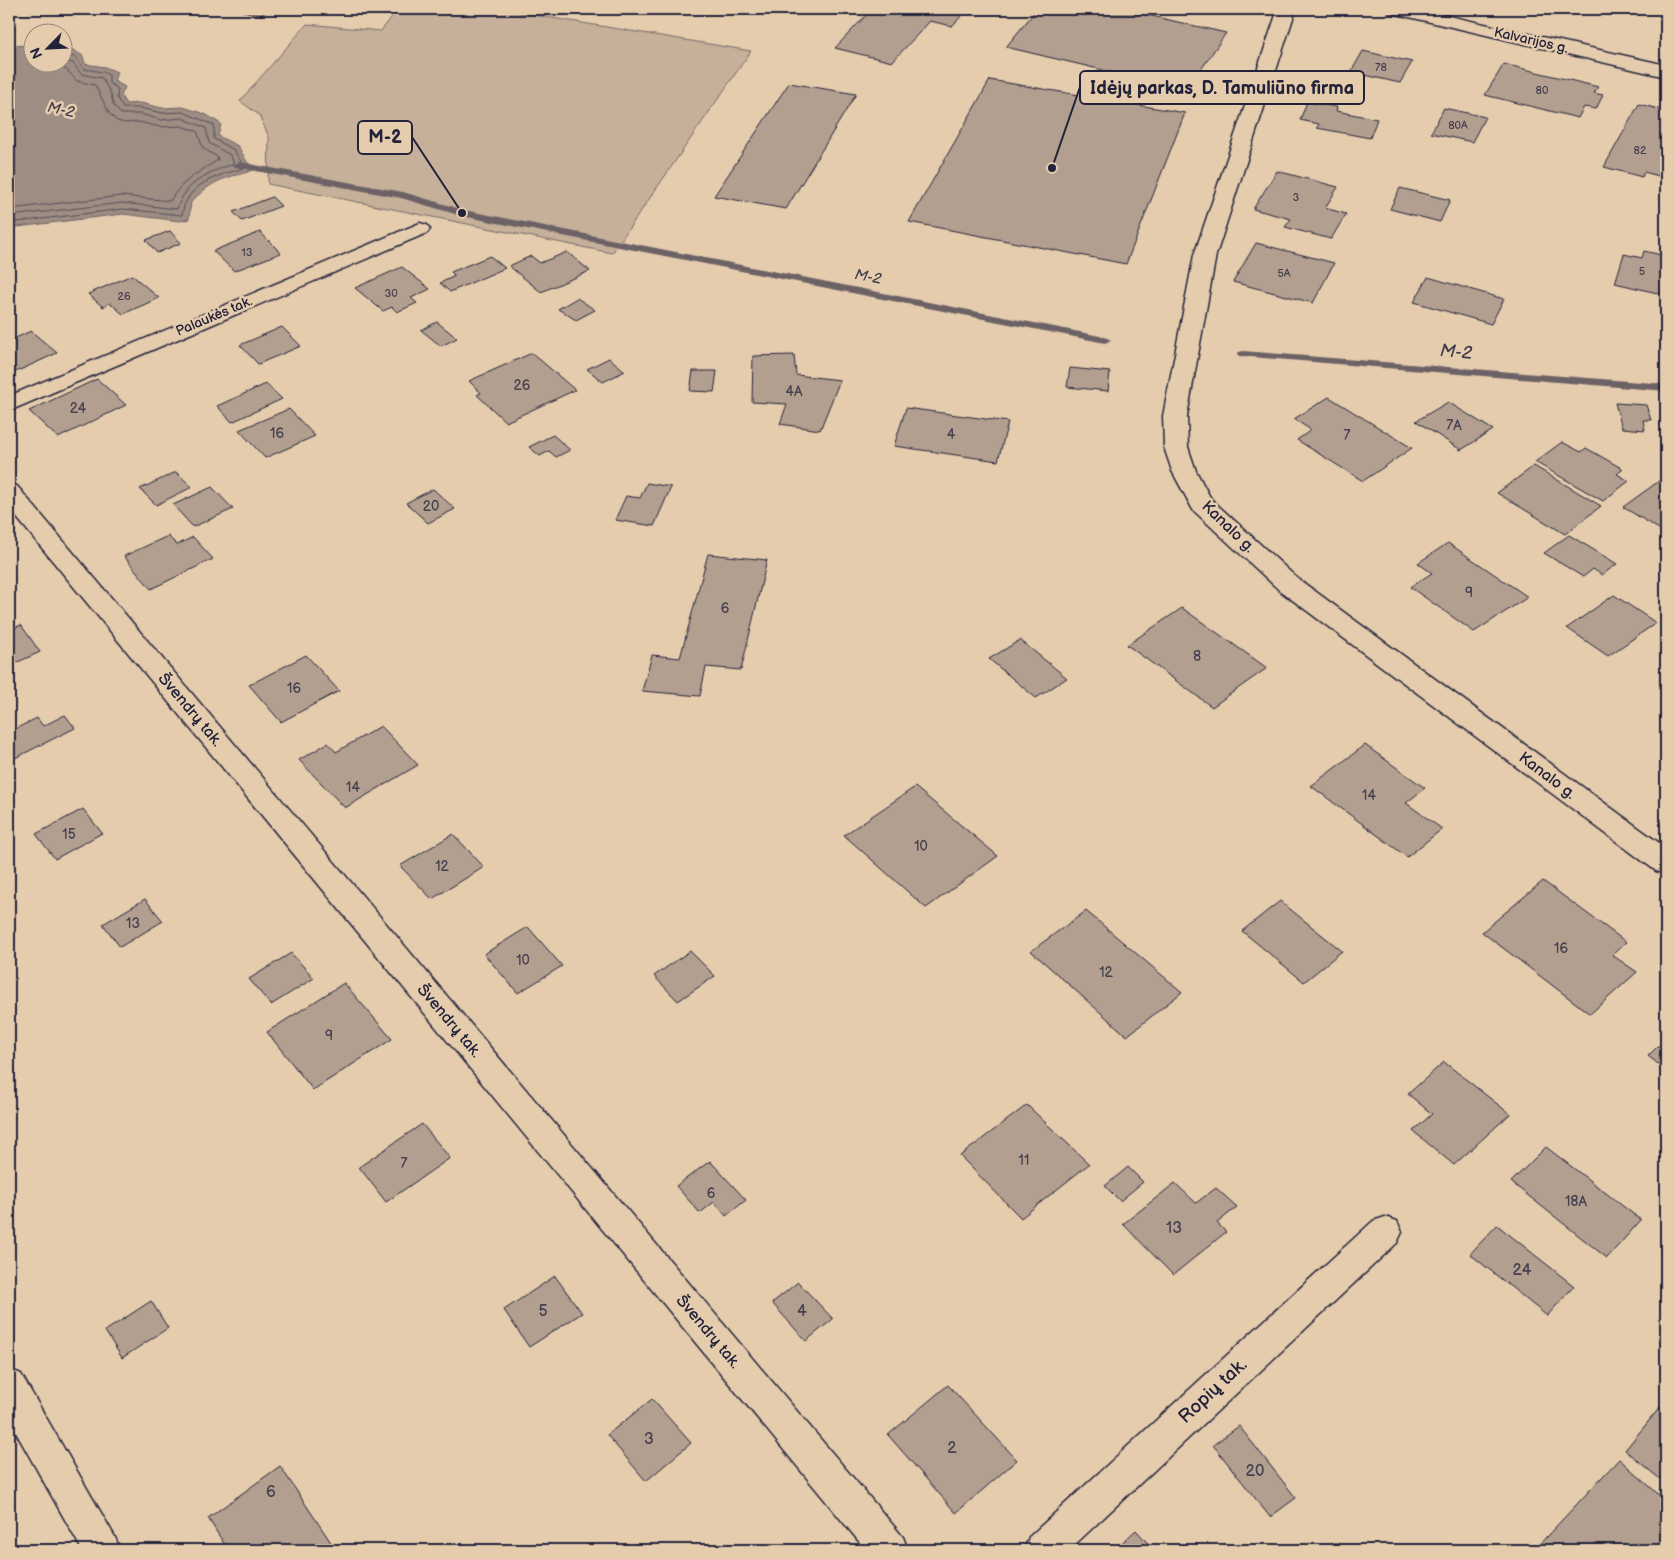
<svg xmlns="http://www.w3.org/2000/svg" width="1675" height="1559" viewBox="0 0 1675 1559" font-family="'Balsamiq Sans',sans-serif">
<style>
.green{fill:#c6b09a;stroke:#74696a}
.water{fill:#9d8d83;stroke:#6c6266}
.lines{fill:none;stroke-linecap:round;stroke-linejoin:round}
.shore{stroke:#534d58;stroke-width:1}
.stream{fill:#6c6266;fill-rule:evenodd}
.building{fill:#b29f8f;stroke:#22223b}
.minor-casing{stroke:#22223b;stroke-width:3}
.major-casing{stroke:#22223b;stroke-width:3}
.minor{fill:#e5ccad;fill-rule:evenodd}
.major{fill:#e5ccad;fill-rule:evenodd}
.labels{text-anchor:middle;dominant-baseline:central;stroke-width:5;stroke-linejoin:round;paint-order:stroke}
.far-number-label{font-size:11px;fill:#464150}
.far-street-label{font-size:14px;fill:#22223b;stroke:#e5ccad}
.number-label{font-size:14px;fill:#464150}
.far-water-label{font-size:15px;font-style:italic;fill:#413d4d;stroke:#e5ccad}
.street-label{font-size:16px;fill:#22223b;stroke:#e5ccad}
.near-number-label{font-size:16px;fill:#464150}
.water-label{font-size:18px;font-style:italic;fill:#413d4d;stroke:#e5ccad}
.near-street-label{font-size:19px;fill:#22223b;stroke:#e5ccad}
.leader{fill:none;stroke:#22223b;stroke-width:2}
.callout-dot{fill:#22223b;stroke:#e5ccad;stroke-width:2}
.callout{fill:#e5ccad;stroke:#22223b;stroke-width:2}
.callout-label{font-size:18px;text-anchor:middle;font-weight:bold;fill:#22223b}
</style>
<rect width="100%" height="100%" fill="#e5ccad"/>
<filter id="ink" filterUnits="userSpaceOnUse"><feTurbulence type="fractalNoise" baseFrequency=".02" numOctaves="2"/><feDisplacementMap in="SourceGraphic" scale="10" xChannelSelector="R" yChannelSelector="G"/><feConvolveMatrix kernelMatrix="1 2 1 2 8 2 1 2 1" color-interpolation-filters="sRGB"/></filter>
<g filter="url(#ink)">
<path class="green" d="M398 9H498L751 51 612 253 268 184 269 137 259 115 240 101 307 24 381 31Z"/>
<path class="water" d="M9 45 32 46V62H62L63 49 73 50 83 56 85 64 105 67 117 72 114 81 125 87 121 96 126 104 141 103 162 108 183 107 205 114 221 124 218 136 238 146 247 162 256 169C245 174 232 175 221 180 209 185 200 193 191 202L189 219 180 221 123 214 9 228Z"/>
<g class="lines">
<path class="shore" d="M9 209 122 196 170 201C181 181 199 172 218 160L217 157 203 148 197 131 181 126 160 127 139 122 125 123 117 121 109 113 95 85 77 81 66 69 57 67 50 62
M9 216 122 203 177 209C185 183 209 171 234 164L230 155 209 143 206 128 182 118 161 120 140 114H121L114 106 110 92 102 78 81 74 73 63 62 61
M9 223 123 209 182 215C183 210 184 204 187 200 197 180 226 173 245 168L234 150 214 139V125L183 112 162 113 140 108H123L117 98 118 89 109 83V75L103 72 84 69 75 57 62 54"/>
<path class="stream" d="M239 162 403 192 464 210 1105 337 1111 340 1105 343 462 216 401 198 235 167 234 165Z
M1243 351 1666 384V391L1239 356 1237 354 1239 352Z"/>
</g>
<path class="building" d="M233 9H269L262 15Z
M872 9H968L952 26 930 21 892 62 835 48Z
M1037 9H1121L1226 33 1187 90 1006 47Z
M1363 51 1412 62 1400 83 1351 72Z
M1504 64 1598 87 1594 93 1603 95 1596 109 1584 107 1578 118 1485 95Z
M990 80 1185 113 1126 264 909 222Z
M789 83 856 94 786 209 714 196Z
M1307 102 1337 107 1336 111 1377 119 1370 138 1317 128 1319 124 1300 120Z
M1639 104 1666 111V178L1644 172 1642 177 1604 167Z
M1444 108 1485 117 1472 142 1431 133Z
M1277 171 1338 187 1325 208 1346 214 1331 239 1285 227 1291 219 1253 209Z
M1400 188 1450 200 1440 222 1390 209Z
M272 197 281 206 242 221 233 212Z
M170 231 181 243 157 253 146 240Z
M260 232 281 253 234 271 213 251Z
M1256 243 1334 263 1313 303 1233 282Z
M1644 251 1666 256V295L1615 283 1624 254 1642 258Z
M567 252 590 271 541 292 509 266 531 256 540 263Z
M490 256 505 268 450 292 440 283 455 276 451 272Z
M402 267 430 289 411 298 417 303 397 312 392 307 383 311 355 288Z
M132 275 159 298 123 314 110 303 103 307 88 294Z
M1428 277 1504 299 1491 324 1414 302Z
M577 298 595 310 576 320 558 309Z
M437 322 457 338 441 346 421 330Z
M282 327 301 346 258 364 240 345Z
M31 331 57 353 9 375V341Z
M532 353 575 390 506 422 477 395 481 393 469 381Z
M794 355 796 375 840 380 820 430 780 424 787 404 752 402 753 356Z
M609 358 625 371 603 382 587 369Z
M1070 368 1110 372 1108 391 1067 387Z
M693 371H717L714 392 690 391Z
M97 379 126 405 58 438 29 411Z
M266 384 282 399 232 422 217 406Z
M1329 397 1412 448 1363 481 1297 440 1311 430 1294 419Z
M1448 402 1493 430 1461 450 1416 421Z
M1615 403 1646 405 1651 420H1643L1645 430 1622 428Z
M906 408 1008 422 998 461 894 446Z
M289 409 315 436 265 458 239 430Z
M553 435 570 450 556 457 549 451 540 456 529 447Z
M1562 442 1581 452 1586 448 1623 469 1617 474 1629 481 1603 501 1535 462Z
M1534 466 1601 506 1565 534 1497 493Z
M176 472 192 487 156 505 140 489Z
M1666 476V523L1659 529 1623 507Z
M647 483 671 487 654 526 615 520 626 496 640 498Z
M212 487 233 509 193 527 173 505Z
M433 489 455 509 428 523 406 503Z
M1569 535 1617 564 1602 575 1593 569 1583 577 1544 553Z
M168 536 177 545 193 537 213 559 151 589 124 556Z
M1448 543 1528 597 1474 632 1410 587 1432 573 1418 563Z
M708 554 767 560 741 670 706 667 700 696 642 691 652 655 680 658Z
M1614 595 1656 623 1608 656 1567 628Z
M1182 608 1267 668 1212 707 1127 645Z
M21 625 40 652 9 666V630Z
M1020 640 1067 678 1036 698 989 659Z
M306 655 339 691 281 722 249 685Z
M65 715 75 728 9 761V732L37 718 43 726Z
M381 726 418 765 345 808 299 760 328 743 336 752Z
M1365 745 1425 788 1406 803 1442 829 1407 857 1311 786Z
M915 787 998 856 926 908 844 835Z
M83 809 102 833 55 859 36 834Z
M453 834 484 867 432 899 400 866Z
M1543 881 1626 942 1612 955 1637 972 1590 1014 1482 932Z
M145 899 163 921 120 947 103 924Z
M1280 901 1342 951 1304 982 1242 931Z
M1086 911 1182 992 1127 1036 1031 951Z
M528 927 562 966 518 993 484 954Z
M690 951 715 976 678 1001 654 976Z
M291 953 314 978 271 1005 249 979Z
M344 983 392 1039 313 1090 267 1032Z
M1666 1038V1070L1648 1056Z
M1444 1062 1510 1114 1454 1165 1413 1131 1432 1114 1408 1094Z
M1027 1105 1089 1164 1021 1218 960 1156Z
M422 1124 450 1158 386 1202 359 1167Z
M1546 1147 1641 1220 1607 1258 1511 1182Z
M710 1161 746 1200 726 1216 714 1202 700 1213 676 1186Z
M1128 1167 1143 1182 1120 1201 1105 1186Z
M1175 1183 1196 1203 1216 1188 1237 1207 1217 1223 1226 1232 1173 1275 1123 1224Z
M1497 1225 1574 1286 1547 1316 1470 1254Z
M555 1276 582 1313 529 1347 504 1310Z
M798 1282 833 1319 806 1341 772 1303Z
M151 1301 168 1328 122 1358 105 1331Z
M948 1385 1017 1460 956 1513 888 1435Z
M652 1399 691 1443 646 1481 607 1435Z
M1666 1400V1484L1625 1450Z
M1239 1426 1296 1498 1270 1517 1213 1445Z
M1619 1459 1666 1501V1541L1658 1550H1534Z
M280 1466 336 1550H228L208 1518Z
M1136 1530 1154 1550H1114Z"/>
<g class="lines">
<g class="minor-casing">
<path id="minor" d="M1278 9H1296L1216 255 1187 416 1188 447 1196 471 1211 499 1297 578 1666 848V874L1656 871 1279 590 1193 510 1172 471 1164 447 1163 416 1194 255Z
M420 223 427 225 430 229 427 233 9 411V396Z
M9 484 17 486 903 1537 908 1550H866L9 508Z
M1385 1217 1397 1221 1402 1232 1397 1243 1069 1550H1024L1029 1537 1373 1221Z
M9 1369 21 1374 115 1537 120 1550H82L9 1420Z"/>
</g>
<g class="major-casing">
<path id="major" d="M1387 9H1418L1666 65V77L1396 14 1390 13Z"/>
</g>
<use href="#minor" class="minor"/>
<use href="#major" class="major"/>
</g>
</g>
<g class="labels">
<g class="far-number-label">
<text x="1381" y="67">78</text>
<text x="1542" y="90">80</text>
<text x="1458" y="125">80A</text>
<text x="1640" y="150">82</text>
<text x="1296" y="197">3</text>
<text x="247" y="252">13</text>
<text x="1642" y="271">5</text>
<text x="1284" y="273">5A</text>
<text x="391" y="293">30</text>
<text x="124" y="296">26</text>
</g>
<g class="far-street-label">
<text transform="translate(1531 40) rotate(13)">Kalvarijos g.</text>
<text transform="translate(214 316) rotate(-23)">Palaukės tak.</text>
</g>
<g class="number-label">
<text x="522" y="385">26</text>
<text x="794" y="391">4A</text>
<text x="78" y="408">24</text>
<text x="1454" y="425">7A</text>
<text x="277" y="433">16</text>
<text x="951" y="434">4</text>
<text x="1347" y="435">7</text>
<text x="431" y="506">20</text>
<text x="1469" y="592">9</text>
<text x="725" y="608">6</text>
<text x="1197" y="656">8</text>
<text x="294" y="688">16</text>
<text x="353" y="787">14</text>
<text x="1369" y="795">14</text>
<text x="69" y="834">15</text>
<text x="921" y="846">10</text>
<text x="442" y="866">12</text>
<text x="133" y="923">13</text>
<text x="1561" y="948">16</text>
<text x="523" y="960">10</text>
<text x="1106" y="972">12</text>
<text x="329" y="1035">9</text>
<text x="1024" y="1160">11</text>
<text x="404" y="1163">7</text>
<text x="711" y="1193">6</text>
<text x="1576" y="1201">18A</text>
</g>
<g class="far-water-label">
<text transform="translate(61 110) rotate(12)">M-2</text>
<text transform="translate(868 277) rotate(11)">M-2</text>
</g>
<g class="street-label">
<text transform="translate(1228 527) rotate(44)">Kanalo g.</text>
<text transform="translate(190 710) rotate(50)">Švendrų tak.</text>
<text transform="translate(1547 776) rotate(37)">Kanalo g.</text>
<text transform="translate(449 1021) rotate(50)">Švendrų tak.</text>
<text transform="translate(708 1332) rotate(50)">Švendrų tak.</text>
</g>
<g class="near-number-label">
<text x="1174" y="1228">13</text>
<text x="1522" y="1270">24</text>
<text x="543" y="1311">5</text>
<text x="802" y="1311">4</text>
<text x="649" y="1439">3</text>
<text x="952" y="1448">2</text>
<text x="1255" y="1471">20</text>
<text x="271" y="1492">6</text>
</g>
<g class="water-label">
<text transform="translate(1456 352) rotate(5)">M-2</text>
</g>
<g class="near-street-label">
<text transform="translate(1213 1391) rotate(-43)">Ropių tak.</text>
</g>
</g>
<path class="leader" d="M1052 168L1080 87M462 213L412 137"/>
<g class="callout-dot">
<circle cx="1052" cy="168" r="5"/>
<circle cx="462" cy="213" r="5"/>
</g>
<g class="callout">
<rect x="1080" y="71" width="284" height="33" rx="5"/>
<rect x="358" y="121" width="54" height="33" rx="5"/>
</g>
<g class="callout-label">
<text x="1222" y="94">Idėjų parkas, D. Tamuliūno firma</text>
<text x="385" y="143">M-2</text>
</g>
<rect width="1675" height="1559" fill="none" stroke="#e5ccad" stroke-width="30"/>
<rect x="15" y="15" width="1645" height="1529" fill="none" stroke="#22223b" stroke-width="2" filter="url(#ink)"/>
<g transform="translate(48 48) rotate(246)"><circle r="24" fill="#e5ccad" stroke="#97887f"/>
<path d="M0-4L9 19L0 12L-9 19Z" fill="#22223b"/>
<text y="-8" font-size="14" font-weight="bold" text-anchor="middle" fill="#22223b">N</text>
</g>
</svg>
